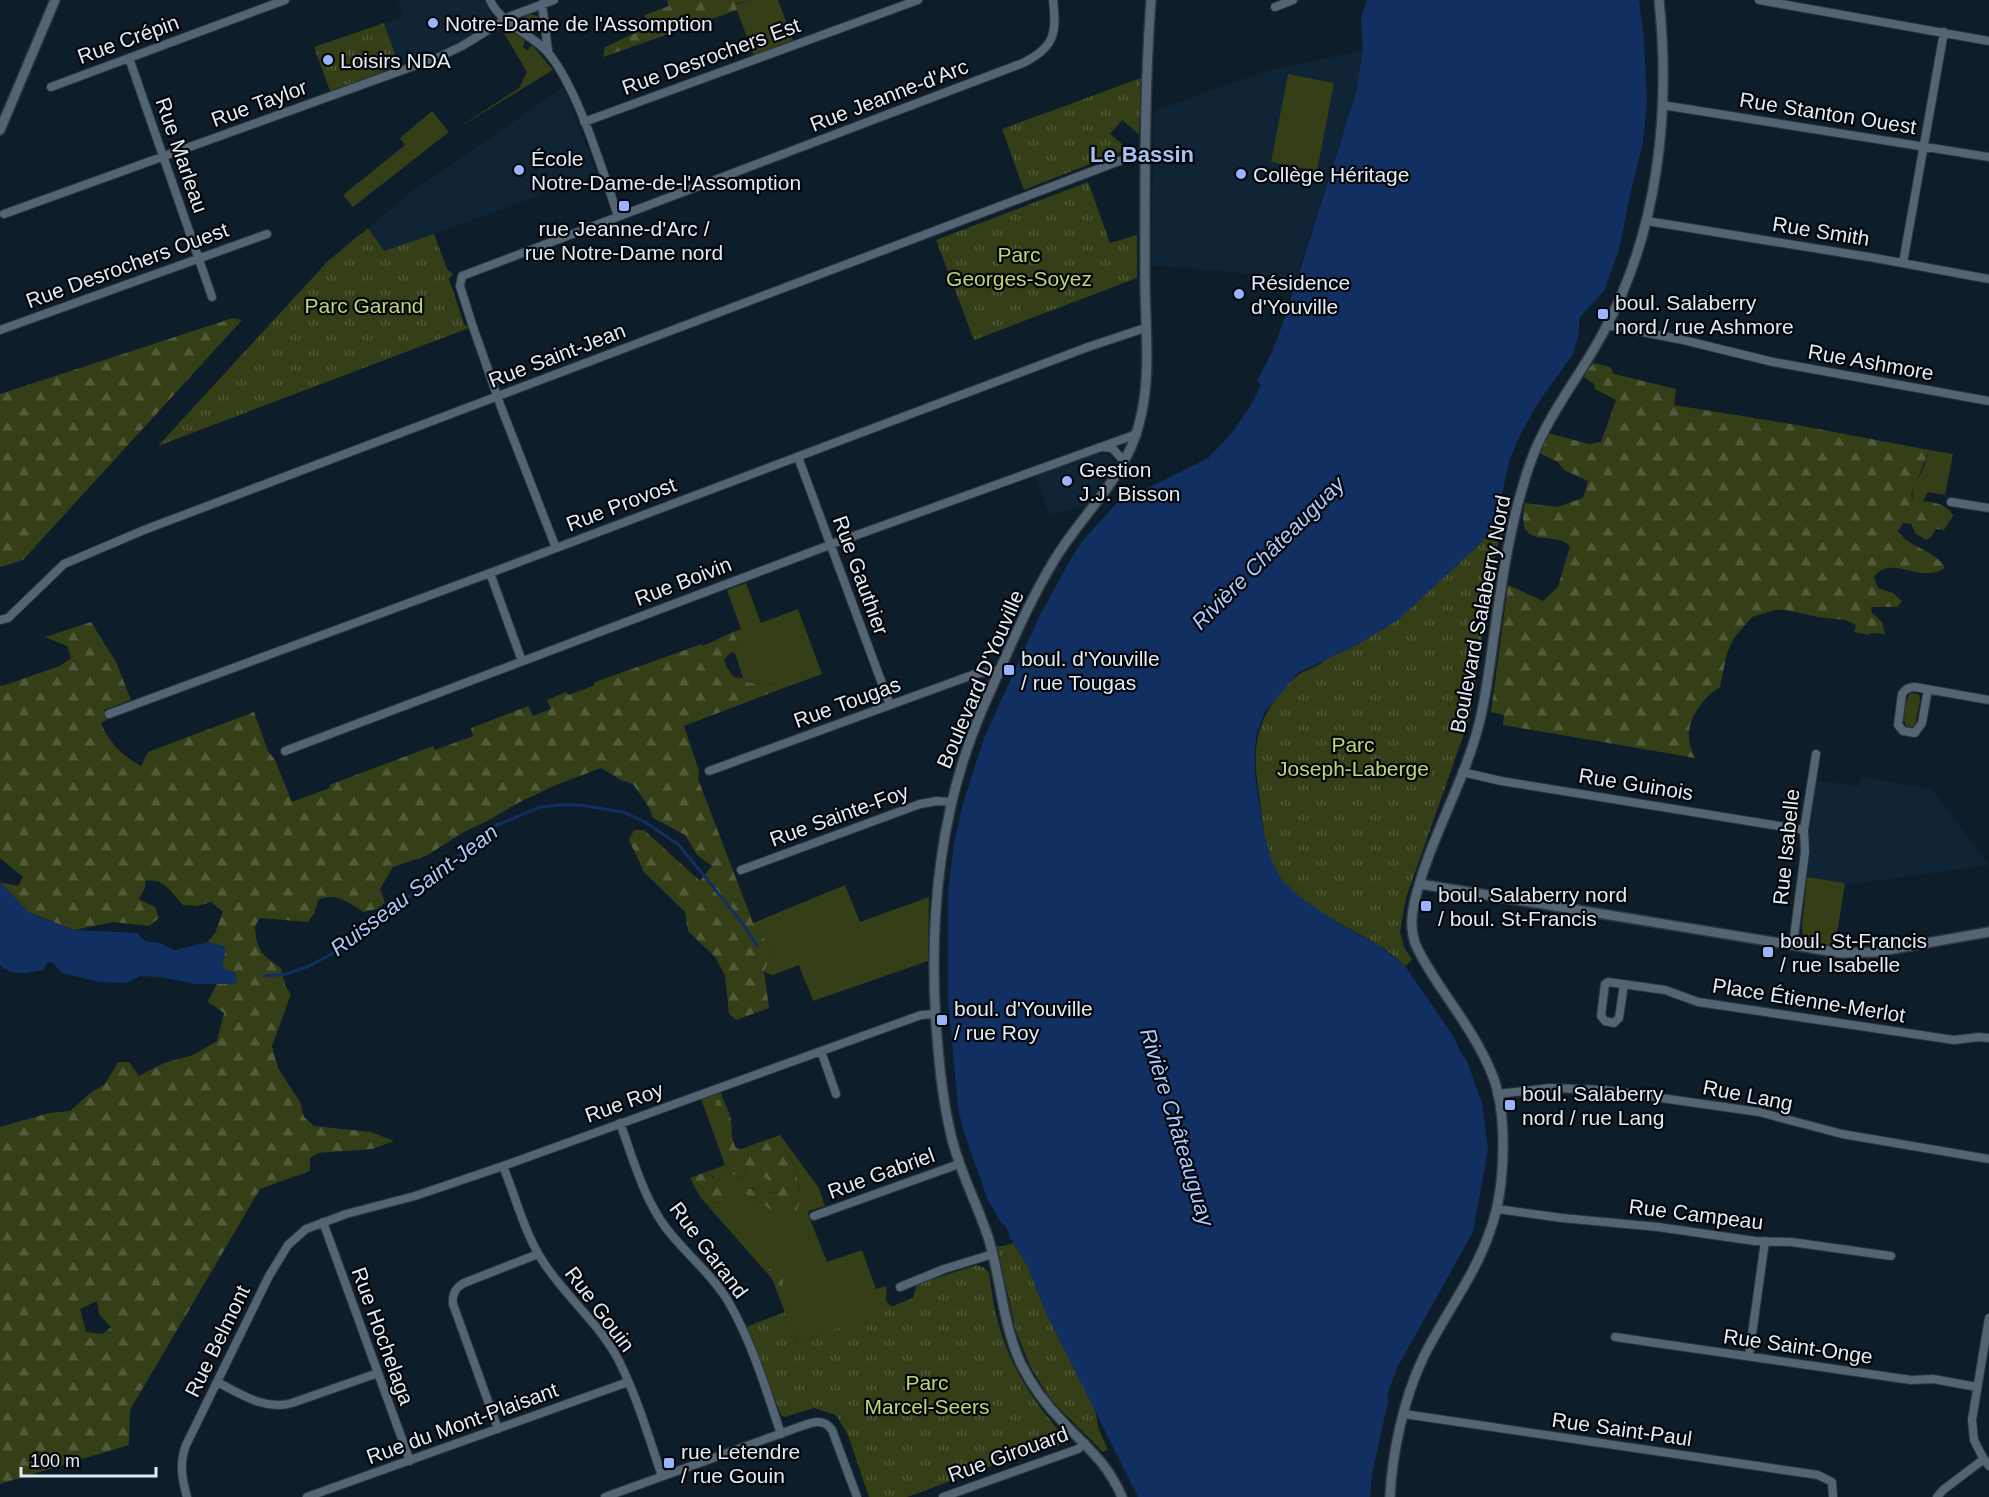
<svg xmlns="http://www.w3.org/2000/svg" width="1989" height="1497" viewBox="0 0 1989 1497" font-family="Helvetica,sans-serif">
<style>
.built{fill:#0f2536}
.grass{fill:#343e17}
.forest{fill:url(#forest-firs);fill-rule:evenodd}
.park{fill:url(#park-tufts)}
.water{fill:#122f62}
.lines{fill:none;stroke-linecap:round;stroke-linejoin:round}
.stream{stroke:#122f62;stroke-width:3}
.minor-casing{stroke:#2d353e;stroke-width:10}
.tertiary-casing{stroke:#2d353e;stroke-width:12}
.minor{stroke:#536573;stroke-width:8}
.tertiary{stroke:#536573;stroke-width:9}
.poi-dot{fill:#98b5fd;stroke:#03070b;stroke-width:2}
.labels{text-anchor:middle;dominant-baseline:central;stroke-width:4.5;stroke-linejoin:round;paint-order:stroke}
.poi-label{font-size:21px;fill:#e1ebf3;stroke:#03070b;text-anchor:start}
.street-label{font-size:21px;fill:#e1ebf3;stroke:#03070b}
.park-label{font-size:21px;fill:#bdd775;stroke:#03070b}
.neighbourhood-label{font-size:22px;font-weight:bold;fill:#a8bff4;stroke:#03070b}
.water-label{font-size:22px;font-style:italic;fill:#acc9fa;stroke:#03070b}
</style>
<defs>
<pattern id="forest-firs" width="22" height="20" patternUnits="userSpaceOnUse" patternTransform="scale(1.5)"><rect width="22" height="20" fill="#343e17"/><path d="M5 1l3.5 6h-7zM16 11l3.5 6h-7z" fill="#515a39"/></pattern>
<pattern id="park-tufts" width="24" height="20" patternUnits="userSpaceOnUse" patternTransform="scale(1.5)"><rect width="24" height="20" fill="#343e17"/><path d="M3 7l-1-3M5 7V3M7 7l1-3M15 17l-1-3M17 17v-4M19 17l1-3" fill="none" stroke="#515a39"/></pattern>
</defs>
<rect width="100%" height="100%" fill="#0d1d29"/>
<path class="built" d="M398 0H485L493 21 486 27 452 46 399 66 384 23 403 16Z
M1363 50 1356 93 1296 278 1151 265 1154 111 1259 73Z
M564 87 597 175 384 252 368 228 412 191Z
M1098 452 1099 455 1106 454 1111 456 1114 464 1111 471 1084 508 1080 506 1050 516 1034 474Z
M1861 777 1932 789 1989 865 1867 882 1859 885 1807 877 1810 850 1809 837 1816 780 1859 786Z"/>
<path class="grass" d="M750 0H778L793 41 754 56 735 5Z
M529 14 538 16 540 33 522 23 523 18Z
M502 30 512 32 525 40 523 47 527 50 532 45 553 70 453 131 519 88 527 72Z
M1288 74 1334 83 1317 171 1271 162Z
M432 111 449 132 353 207 343 195 405 145 400 138Z
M1929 450 1953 454 1945 495 1928 492 1923 501H1914C1909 489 1918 480 1923 469 1926 463 1927 456 1929 450Z
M746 583 761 623 798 609 822 674 784 688 780 685 749 683 743 678 735 653 738 642 733 632 741 629 727 590Z
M1910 693 1919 694 1920 701 1915 726 1910 728 1906 726C1902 718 1905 701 1910 693Z
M1807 877 1845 883 1835 946 1809 942 1803 937 1802 925Z
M845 885 860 922 929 897 928 961 813 1001C809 988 803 978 799 965L773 975 764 972 773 951 753 923Z
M721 1092 722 1097 717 1100 729 1160 727 1167 723 1171 743 1178 747 1168H751L775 1184 777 1188 775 1192H762L752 1188 746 1195 750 1198 761 1202 774 1213H795C810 1195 788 1154 780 1135L819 1188 825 1206 809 1211 808 1214 827 1262 862 1250 876 1289 886 1286C888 1295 882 1302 893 1307L797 1344 779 1297 782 1295 774 1265 766 1272 707 1205 719 1202 714 1177 706 1172 725 1165 701 1099Z"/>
<path class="forest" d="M667 0H750L735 4 737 10 603 57 605 47 644 29 645 15 669 6Z
M233 318 242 320 23 560 0 567V394Z
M1594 363 1610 367 1614 374 1676 389 1674 405 1797 425 1929 450C1924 466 1916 480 1911 495L1914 501C1928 501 1945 502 1953 515L1944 530 1936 529 1931 537 1926 540 1915 533 1911 524 1903 523 1898 531C1910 549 1936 550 1945 568 1919 585 1891 553 1874 577L1878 588 1893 593 1902 601 1897 607H1871L1872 613 1882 622 1885 634 1870 633 1869 635 1854 632 1856 625 1845 620 1818 617 1785 610H1775L1752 617 1734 638 1727 653 1720 687C1704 697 1687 718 1689 739 1689 745 1693 752 1695 758L1503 725 1504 715 1491 712 1508 585 1543 601 1558 587 1570 546C1552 529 1514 553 1525 503L1557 507 1583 498 1588 481 1564 470 1558 462 1539 453 1548 433 1589 444 1601 442 1616 400 1595 389 1594 384 1584 377V373Z
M91 622 116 662 131 700 104 710 107 720 101 723C108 742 124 757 141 766L148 752 254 712 268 751 275 760 292 802 330 788 329 785 433 746 435 750 473 736 471 728 528 706 533 716 551 709 547 700 566 692 568 695 593 686 595 682 702 644 703 646 733 632 738 642 735 653 731 652 724 660 727 668 734 677 743 678 749 683 780 685 784 688 684 726 699 771 698 779 753 923 773 951 764 972 769 1008 736 1020 729 1014 725 976 716 958 688 931 685 912 644 872 629 840 634 830H644L700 881 712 866 697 855 685 835 653 818 650 809 633 784 621 780 601 768 556 785 518 803 489 820 462 833 426 856 393 867 380 889 385 903 377 909 363 912C349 902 334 892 318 900L314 914 308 922 260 918 255 926C256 950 262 955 281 968L285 985 291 994 272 1046 278 1068 300 1102 304 1117 314 1126 371 1132 394 1141 372 1149 318 1153 310 1158V1171L260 1189 130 1410 129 1445 0 1484V1127L49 1113 70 1111 89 1094 105 1084 118 1062H129L139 1076 164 1063 193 1055 217 1041 224 1013 208 1002 217 983H236V973L222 969 225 947 208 942 215 933 223 912 211 902 197 906 183 905C170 892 165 878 145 881V888L139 899 155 907 159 918 149 926 113 922 74 930 28 912 0 882 18 886 23 877 0 858V685L2 686 60 666 71 658 67 646 45 637ZM97 1301 99 1314 111 1327 103 1334 86 1332 80 1309Z
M722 1097C725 1104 730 1113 731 1120 732 1130 731 1139 736 1148L741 1149 780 1135C788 1154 810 1195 795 1213H774L761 1202 750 1198 746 1195 747 1189C756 1188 765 1194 775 1192L777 1188 775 1184 751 1169 747 1168 743 1178 723 1171 727 1167 729 1160 715 1105 717 1100Z
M706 1172 722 1184 726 1195 725 1200 707 1205 700 1197 690 1178Z
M774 1265 783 1280 782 1295 779 1297 772 1279 766 1272Z"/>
<path class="park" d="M384 23 399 66 330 91 314 47Z
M1141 78 1139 134 1122 120 1110 134 1128 149 1024 190 1002 129Z
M1088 182 1110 243 1137 235V278L974 340 936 240Z
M368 228 384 251 434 234 447 269 453 274 449 279 464 324 469 328 158 446 328 261Z
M1491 528 1504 530 1498 543 1491 577 1470 717 1406 898 1400 932 1404 947 1412 960 1405 966C1369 930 1313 920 1281 879 1267 861 1263 831 1261 809 1255 764 1248 735 1278 696 1290 680 1298 673 1317 666L1462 559 1482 542Z
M1013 1243 1027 1265 1046 1313 1095 1410 1099 1430 1108 1450 1103 1452 1051 1400 1030 1366 1016 1331 997 1246H1003Z
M977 1265 985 1268 989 1273C997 1341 1017 1383 1062 1434V1442L1058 1446 1050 1449 1047 1446 907 1497H869L848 1435 836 1415 814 1408 785 1417 781 1415 746 1327 785 1312 797 1344 913 1298 917 1284Z"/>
<path class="water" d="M1367 0H1639L1644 40 1647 101 1643 142 1630 195 1619 250 1604 291 1580 317 1578 336 1573 354 1538 403 1521 433 1509 461 1498 514 1482 542 1398 620 1357 645 1298 673 1265 712 1257 732 1255 748V775L1263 829 1271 859 1281 879 1301 898 1338 923 1380 946 1405 966 1454 1037 1461 1053 1467 1061 1482 1103 1488 1149 1473 1232 1397 1368 1387 1395 1388 1402 1372 1474 1370 1497H1138L1046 1313 1027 1265 1010 1238 1006 1226 1001 1223 987 1198 963 1129 958 1107 948 1000V893L954 843 963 803 984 738 1039 617 1073 555 1084 539 1116 504 1208 458 1231 434 1250 407 1261 385 1257 381 1273 350 1285 317 1356 93 1363 50 1361 17Z
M0 882 28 912 45 919 74 930 137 933 145 941 159 943 175 950 208 942 226 947 222 968 236 973 237 984H195L161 977 140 976 127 983 99 982 62 973 52 962 47 963 43 970C27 973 13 977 0 965Z"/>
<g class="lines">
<path class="stream" d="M264 976 286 974 309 966 339 950 374 925 497 825 540 807 560 805H580L623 812 645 822 679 845 743 924 757 946"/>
<g class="minor-casing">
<path id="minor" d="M490 0C502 27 537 35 553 59 581 99 602 169 618 216
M1759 0 1989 41
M542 4 548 50
M1275 7 1293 0
M129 58 212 297
M51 87 285 0
M1662 105 1989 157
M584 122 918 0
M4 214 439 57 462 46 511 16 554 0
M1647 221 1875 258 1989 279
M1903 263 1944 32
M1607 325 1683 340 1773 362 1989 401
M0 330 267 234
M1100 447 1112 448 1124 461
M798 457 890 705
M1951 502 1989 508
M556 548 501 407 472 324 460 286 462 276 1023 63C1055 47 1057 33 1053 0
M490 573 522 661
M0 620 8 618 64 564 144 530 1122 160 1138 155H1145
M1928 689 1922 723 1915 733 1903 731 1898 725 1902 694C1905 689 1909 687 1915 687L1989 700
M109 714 490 573 1088 347 1145 328
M285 751 843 540 1137 434
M709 771 975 674 991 671H1000
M1462 772 1501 781 1804 830
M741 870 920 804 937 801 951 802
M1793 945 1805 852 1804 830 1816 754
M1624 984 1619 1018 1614 1023 1605 1021 1601 1016 1605 984 1608 982 1665 990 1698 1002 1954 1040 1979 1037 1989 1038
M821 1051 836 1094
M1497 1094 1550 1088 1605 1090 1759 1112 1842 1134 1989 1159
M620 1123C633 1158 643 1197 666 1228 685 1253 712 1274 728 1301 752 1342 766 1390 781 1434
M503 1166C516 1198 525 1235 544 1263 566 1297 600 1324 619 1361 637 1397 649 1438 662 1476
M1497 1209 1562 1218 1658 1227 1755 1241 1791 1242 1891 1256
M814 1216 959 1164
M323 1222 410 1461
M900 1287 944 1269 993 1254
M1989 1318 1972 1420 1974 1440 1982 1456 1989 1466
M1615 1337 1911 1380 1933 1379 1977 1387
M1749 1356 1765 1241
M217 1382C241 1394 265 1411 292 1403L378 1373
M1404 1414 1818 1475 1832 1482 1833 1497
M498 1429 453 1304C452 1294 455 1288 464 1283L538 1254
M187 1497C182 1479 179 1463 186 1445L269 1276 288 1245 306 1229 346 1214 415 1196 503 1166 921 1015 936 1014
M307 1497 628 1382
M605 1497 799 1427C811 1423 823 1417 832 1430L857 1497
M943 1497 1078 1449 1085 1443
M1937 1497 1943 1490 1984 1459"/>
</g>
<g class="tertiary-casing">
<path id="tertiary" d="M0 130 55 0
M1420 884 1841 953 1876 952 1989 932
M1122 1497C1107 1462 1088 1449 1063 1422 1046 1405 1032 1386 1021 1364 1003 1325 1001 1281 989 1240 978 1205 959 1171 951 1135 942 1098 939 1061 936 1024 929 916 939 810 982 710 1005 659 1026 606 1055 559 1083 513 1126 477 1139 424 1152 377 1145 328 1145 280 1145 187 1144 93 1151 0
M1390 1497C1392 1453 1404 1398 1423 1358 1444 1315 1475 1276 1490 1231 1500 1204 1503 1174 1503 1145 1503 1122 1501 1096 1492 1074 1479 1042 1458 1013 1439 985 1431 972 1421 958 1415 943 1411 931 1411 917 1414 904 1428 842 1463 786 1479 724 1487 693 1490 661 1495 629 1503 572 1512 513 1532 458 1549 413 1580 376 1603 333 1658 233 1671 112 1659 0"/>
</g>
<use href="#minor" class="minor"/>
<use href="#tertiary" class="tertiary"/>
</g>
<g class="poi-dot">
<circle cx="433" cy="23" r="6"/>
<circle cx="328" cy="60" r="6"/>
<circle cx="519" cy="170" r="6"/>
<circle cx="1241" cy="174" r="6"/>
<rect x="618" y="200" width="12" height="12" rx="3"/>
<circle cx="1239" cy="294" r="6"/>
<rect x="1597" y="308" width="12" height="12" rx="3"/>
<circle cx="1067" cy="481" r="6"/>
<rect x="1003" y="664" width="12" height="12" rx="3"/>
<rect x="1420" y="900" width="12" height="12" rx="3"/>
<rect x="1762" y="946" width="12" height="12" rx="3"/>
<rect x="936" y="1014" width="12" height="12" rx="3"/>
<rect x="1504" y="1099" width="12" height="12" rx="3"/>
<rect x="663" y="1457" width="12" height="12" rx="3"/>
</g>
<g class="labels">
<g class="poi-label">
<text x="445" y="23">Notre-Dame de l'Assomption</text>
<text x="340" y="60">Loisirs NDA</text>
<text x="531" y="158">École<tspan x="531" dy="24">Notre-Dame-de-l'Assomption</tspan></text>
<text x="1253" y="174">Collège Héritage</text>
<text x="624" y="228" text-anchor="middle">rue Jeanne-d'Arc /<tspan x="624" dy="24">rue Notre-Dame nord</tspan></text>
<text x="1251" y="282">Résidence<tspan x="1251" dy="24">d'Youville</tspan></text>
<text x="1615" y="302">boul. Salaberry<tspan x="1615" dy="24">nord / rue Ashmore</tspan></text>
<text x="1079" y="469">Gestion<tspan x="1079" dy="24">J.J. Bisson</tspan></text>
<text x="1021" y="658">boul. d'Youville<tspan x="1021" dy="24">/ rue Tougas</tspan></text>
<text x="1438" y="894">boul. Salaberry nord<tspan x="1438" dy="24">/ boul. St-Francis</tspan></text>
<text x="1780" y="940">boul. St-Francis<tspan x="1780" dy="24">/ rue Isabelle</tspan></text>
<text x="954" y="1008">boul. d'Youville<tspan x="954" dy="24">/ rue Roy</tspan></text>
<text x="1522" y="1093">boul. Salaberry<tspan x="1522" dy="24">nord / rue Lang</tspan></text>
<text x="681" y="1451">rue Letendre<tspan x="681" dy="24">/ rue Gouin</tspan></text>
</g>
<g class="street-label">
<text transform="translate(128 39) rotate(-20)">Rue Crépin</text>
<text transform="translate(711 56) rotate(-20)">Rue Desrochers Est</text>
<text transform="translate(889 95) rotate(-21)">Rue Jeanne-d'Arc</text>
<text transform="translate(259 103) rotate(-20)">Rue Taylor</text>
<text transform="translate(1828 113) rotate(9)">Rue Stanton Ouest</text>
<text transform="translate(182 155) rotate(71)">Rue Marleau</text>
<text transform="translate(1821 231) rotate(9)">Rue Smith</text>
<text transform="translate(127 265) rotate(-20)">Rue Desrochers Ouest</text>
<text transform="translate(557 355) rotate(-21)">Rue Saint-Jean</text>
<text transform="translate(1871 362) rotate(10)">Rue Ashmore</text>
<text transform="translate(621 504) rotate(-21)">Rue Provost</text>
<text transform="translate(861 575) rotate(70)">Rue Gauthier</text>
<text transform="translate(683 581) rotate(-21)">Rue Boivin</text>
<text transform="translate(1480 614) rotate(-79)">Boulevard Salaberry Nord</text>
<text transform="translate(980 679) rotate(-67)">Boulevard D'Youville</text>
<text transform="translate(847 702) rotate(-20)">Rue Tougas</text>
<text transform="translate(1636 784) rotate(9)">Rue Guinois</text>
<text transform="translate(839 815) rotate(-20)">Rue Sainte-Foy</text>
<text transform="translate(1786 847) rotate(-84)">Rue Isabelle</text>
<text transform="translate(1809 1000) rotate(9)">Place Étienne-Merlot</text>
<text transform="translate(1748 1095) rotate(11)">Rue Lang</text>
<text transform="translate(624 1102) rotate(-20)">Rue Roy</text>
<text transform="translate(881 1173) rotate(-20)">Rue Gabriel</text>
<text transform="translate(1696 1214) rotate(7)">Rue Campeau</text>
<text transform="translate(709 1250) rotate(53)">Rue Garand</text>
<text transform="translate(600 1309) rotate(53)">Rue Gouin</text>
<text transform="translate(383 1336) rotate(70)">Rue Hochelaga</text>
<text transform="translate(217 1341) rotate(-64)">Rue Belmont</text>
<text transform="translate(1798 1346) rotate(8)">Rue Saint-Onge</text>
<text transform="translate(462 1423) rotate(-20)">Rue du Mont-Plaisant</text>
<text transform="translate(1622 1429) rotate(8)">Rue Saint-Paul</text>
<text transform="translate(1008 1454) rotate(-20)">Rue Girouard</text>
</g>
<g class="park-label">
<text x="1019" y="254">Parc<tspan x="1019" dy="24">Georges-Soyez</tspan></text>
<text x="364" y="305">Parc Garand</text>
<text x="1353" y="744">Parc<tspan x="1353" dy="24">Joseph-Laberge</tspan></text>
<text x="927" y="1382">Parc<tspan x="927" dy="24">Marcel-Seers</tspan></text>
</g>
<g class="neighbourhood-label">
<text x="1142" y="154">Le Bassin</text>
</g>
<g class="water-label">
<text transform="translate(1268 553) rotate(-45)">Rivière Châteauguay</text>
<text transform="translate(414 890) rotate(-37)">Ruisseau Saint-Jean</text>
<text transform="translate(1177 1127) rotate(73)">Rivière Châteauguay</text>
</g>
</g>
<path d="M21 1467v9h135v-9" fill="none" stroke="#e1ebf3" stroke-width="3"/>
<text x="30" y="1467" font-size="18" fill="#e1ebf3" stroke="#03070b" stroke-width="4.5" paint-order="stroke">100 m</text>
</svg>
